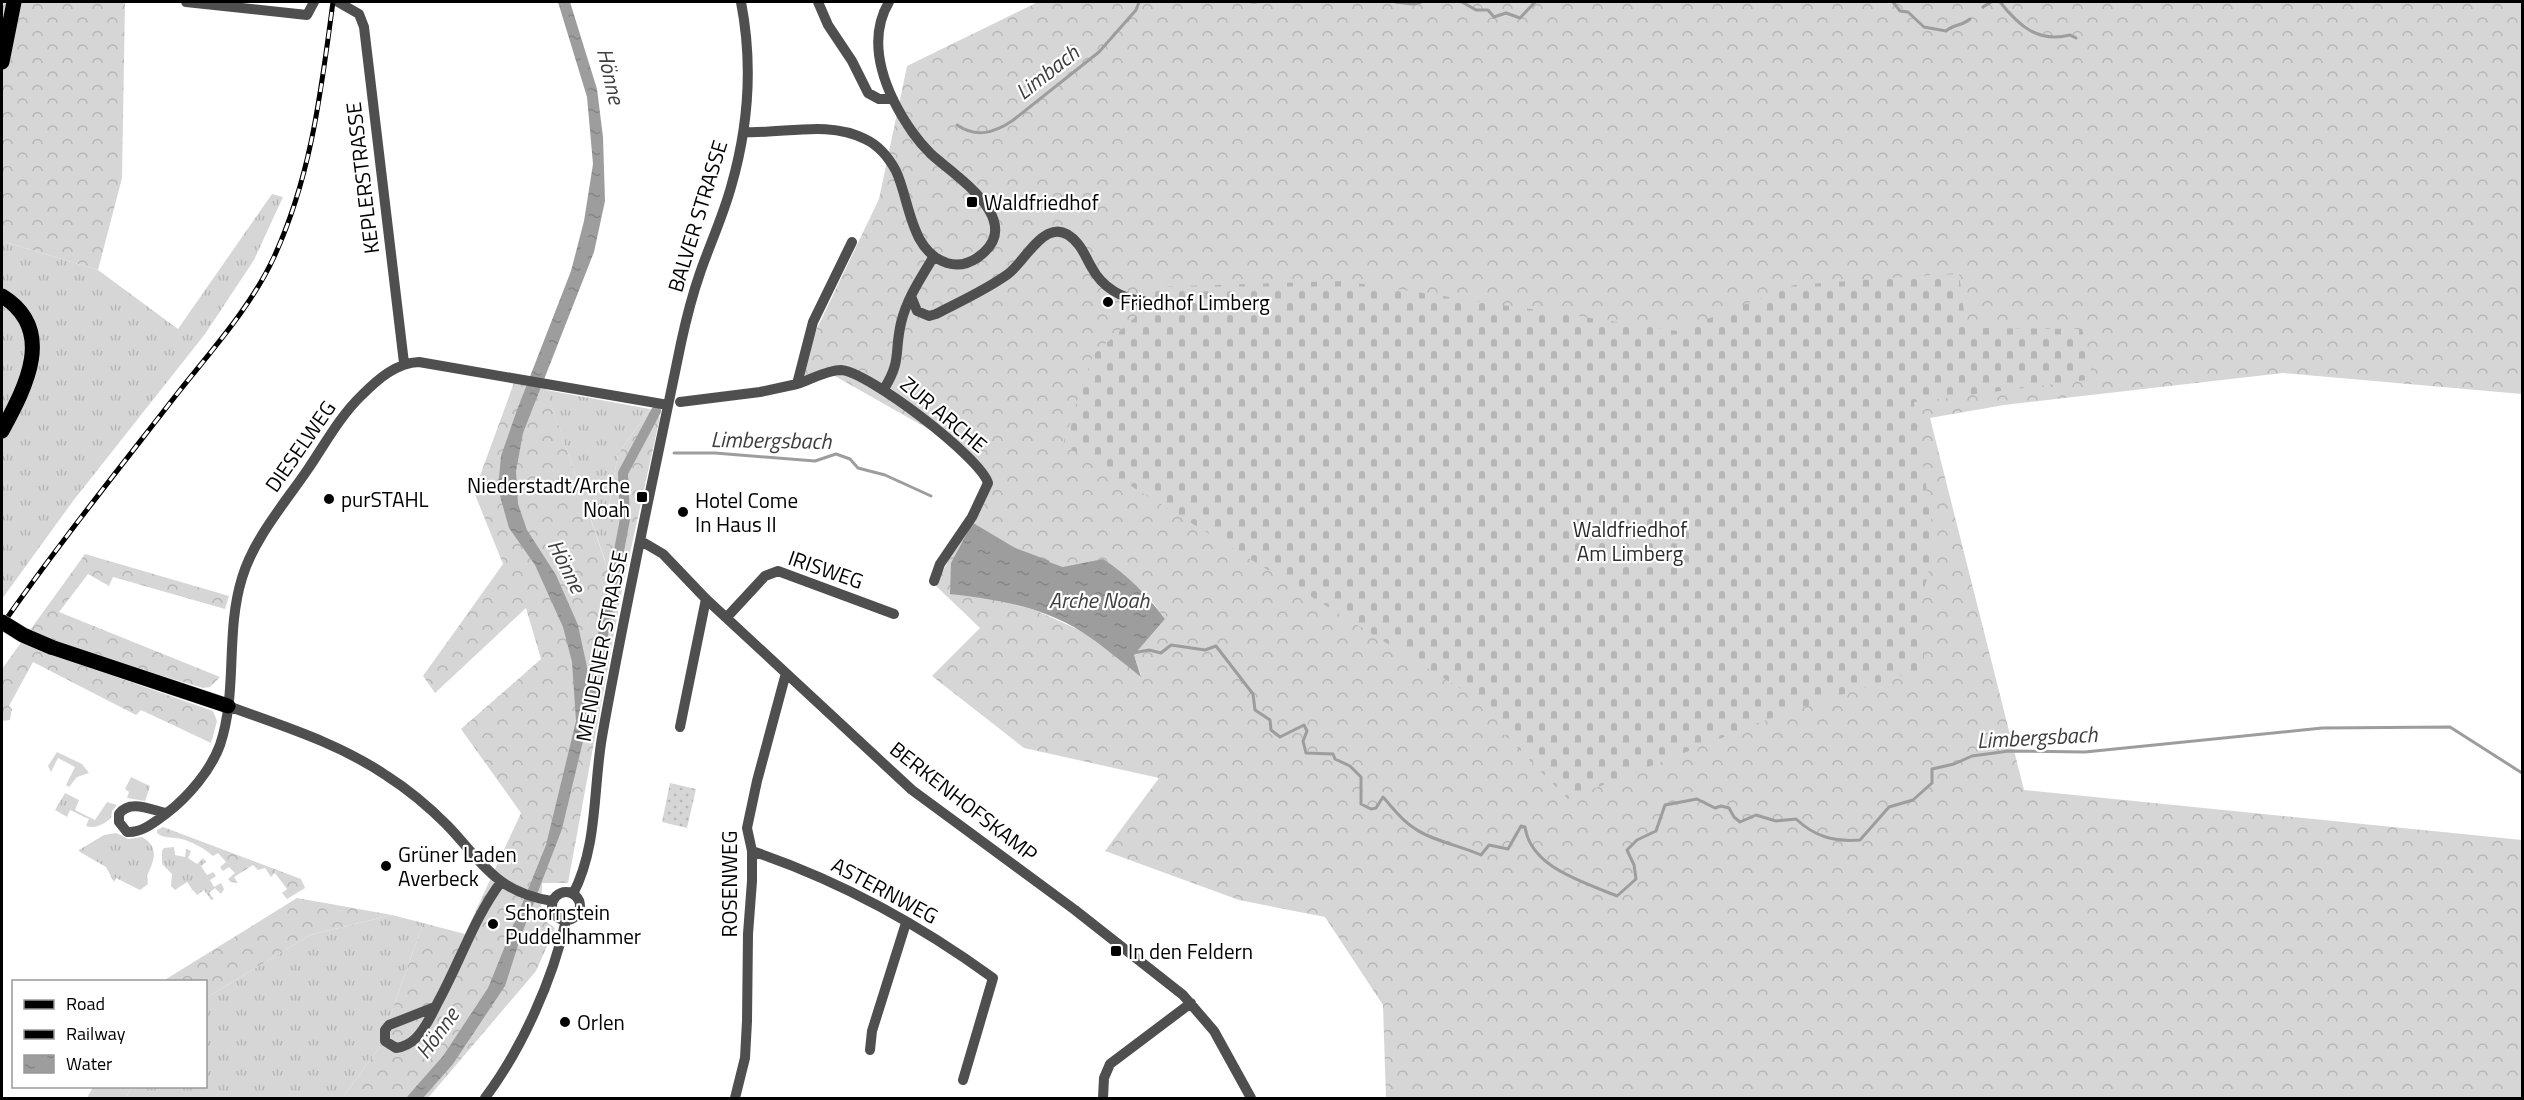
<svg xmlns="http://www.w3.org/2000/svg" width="2524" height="1100" viewBox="0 0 2524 1100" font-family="'Titillium Web',sans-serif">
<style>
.grass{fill:url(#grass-tufts)}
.forest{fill:url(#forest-crowns);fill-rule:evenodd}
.cemetery{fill:url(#cemetery-stones)}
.park{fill:url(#park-dots)}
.water{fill:url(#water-ripples)}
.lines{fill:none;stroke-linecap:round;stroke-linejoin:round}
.stream{stroke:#9d9d9d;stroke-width:3}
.canal{stroke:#9d9d9d;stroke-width:10}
.primary-casing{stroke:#dbdbdb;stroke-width:16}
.street{stroke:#4f4f4f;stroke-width:10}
.primary{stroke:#000;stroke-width:15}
.rail-casing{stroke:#000;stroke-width:5}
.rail{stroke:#fff;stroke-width:3;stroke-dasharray:9;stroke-linecap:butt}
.primary-bridge-casing{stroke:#dbdbdb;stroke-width:16;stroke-linecap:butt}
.primary-bridge{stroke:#000;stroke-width:15}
.poi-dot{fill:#000;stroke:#fff;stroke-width:2}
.labels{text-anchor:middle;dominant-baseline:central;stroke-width:4.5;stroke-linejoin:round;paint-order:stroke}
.street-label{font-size:21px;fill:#000;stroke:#fff}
.poi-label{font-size:21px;fill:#000;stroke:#fff;text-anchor:start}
.park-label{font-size:21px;fill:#2d2d2d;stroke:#fff}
.water-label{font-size:22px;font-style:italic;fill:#3e3e3e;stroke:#fff}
</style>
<defs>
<pattern id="grass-tufts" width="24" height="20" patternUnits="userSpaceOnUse" patternTransform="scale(1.5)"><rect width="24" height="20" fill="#d6d6d6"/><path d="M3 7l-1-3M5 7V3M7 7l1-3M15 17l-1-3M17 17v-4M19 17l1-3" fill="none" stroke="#b6b6b6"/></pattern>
<pattern id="forest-crowns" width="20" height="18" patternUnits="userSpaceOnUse" patternTransform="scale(1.5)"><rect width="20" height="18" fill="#d6d6d6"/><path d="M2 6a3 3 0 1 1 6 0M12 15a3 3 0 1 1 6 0" fill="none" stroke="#b6b6b6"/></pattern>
<pattern id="cemetery-stones" width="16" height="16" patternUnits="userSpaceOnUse" patternTransform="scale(1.5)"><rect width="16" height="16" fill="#d6d6d6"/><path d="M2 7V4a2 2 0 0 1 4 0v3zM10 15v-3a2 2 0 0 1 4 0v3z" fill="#b6b6b6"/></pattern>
<pattern id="park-dots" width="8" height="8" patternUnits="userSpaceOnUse" patternTransform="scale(1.5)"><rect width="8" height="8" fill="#d6d6d6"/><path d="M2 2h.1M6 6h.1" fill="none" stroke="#b6b6b6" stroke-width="1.8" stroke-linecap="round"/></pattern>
<pattern id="water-ripples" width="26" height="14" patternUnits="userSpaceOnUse" patternTransform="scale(1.5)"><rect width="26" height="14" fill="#9d9d9d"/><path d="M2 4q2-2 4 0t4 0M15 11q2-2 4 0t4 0" fill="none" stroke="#858585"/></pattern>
</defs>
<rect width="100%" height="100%" fill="#fff"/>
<path class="grass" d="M272 194 283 197 254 260 205 334 73 501 2 599V241L98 270 178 329Z
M546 390 650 409 618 454 607 518V566Z
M57 752 82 764 89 773 77 777 69 787 66 785 75 767 58 758 51 772 48 766Z
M131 777 150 786 145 801 127 798 129 792 125 789Z
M65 793 79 800 75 810 95 820 107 802 117 805 112 811 111 818C104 824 96 829 86 826L89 819 70 810 67 817 55 810Z
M116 833 128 839 142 837C161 848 153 862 147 876L148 884 140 890 116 878 114 882 106 867 80 852 79 850 104 835Z
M174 847 175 855 185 857 186 849 191 851 188 858 197 864 203 858 206 862 201 866 207 875 213 872 216 876 210 880 214 887 221 883 224 889 221 894 215 888 209 893 214 899 211 900 204 890 197 895 193 890 191 891 192 889 187 882 175 890 171 886 172 874 162 864V851L164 848Z
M392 915 423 923 379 1048 342 1098H125L132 1087 206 1086V998L310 935Z"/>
<path class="forest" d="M2 2H125L122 178 98 270 2 241Z
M1038 2H2522V394L2283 373 2004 405 1930 418 2024 790 2522 840V1098H1386L1383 1005 1325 917 1239 900 1105 851 1159 778 1024 748 932 676 980 628 935 585 992 482 932 431 833 375H803L811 341 879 199 907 66ZM972 525 1014 549 1063 567 1146 593 1165 619 1134 655 1141 675 1081 631 1035 610 995 599Z
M514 383 546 389 606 564 607 518 618 454 650 409 660 417 623 585 568 883H542L541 918 555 928 536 971 428 1098H342L379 1048 423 923 465 934 521 813 461 729 541 659 526 608 435 693 423 676 503 564 474 492Z
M85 554 229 596 225 609 113 577 109 586 88 574 59 612 220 677 210 687 203 688 102 658 48 653 213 711 217 721 211 743 141 710 136 715 33 662 9 706 12 709 10 720 2 721V669Z
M163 827 301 879 305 888 287 899 282 893 287 889 275 873 271 877 265 868 258 870 253 865 234 877 238 883 231 882 228 879 235 873 229 867 223 871 220 867 226 862 218 853 213 856C204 848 188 839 176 838 168 837 163 838 157 833V830Z
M297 898 392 915 310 935 206 998V982L163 981Z
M93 1087V1086L132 1087 125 1098H87Z"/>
<path class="cemetery" d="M1959 273 1966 328 2082 329 2094 379 1914 402 1935 546 1920 605 1925 668 1779 715 1568 799 1498 728 1497 711 1063 444 1093 355 1142 311 1150 287 1343 281 1677 331 1794 285Z"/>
<path class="park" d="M670 783 696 789 687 828 662 822Z"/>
<path class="water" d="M558 2H570L597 89 603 137 605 201 594 252 523 433 516 471 518 504 527 530 556 575 578 625 587 667 589 716 562 829 521 936 505 986 453 1064 423 1098H406L443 1056 488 988 546 845 576 721 572 662 563 627 535 565 509 528 498 489 501 456 517 410 571 271 584 221 593 164 587 97Z
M972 524 1014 549 1063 567 1103 559C1129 576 1147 595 1165 619L1134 655 1141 677C1122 662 1103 646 1082 632 1043 607 996 599 950 594L951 563Z"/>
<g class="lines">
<path class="stream" d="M1252 2H1256
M1396 2 1412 4 1421 2
M1462 2 1476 10H1488L1494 17 1506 13 1520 18 1535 2
M1893 2 1900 11 1908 12 1924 27 1946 31C1954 24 1962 26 1970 19
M2000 2C2019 26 2038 43 2070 35L2076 38
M1983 7 1991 2
M957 125C976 138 994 133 1012 121L1099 52 1136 10 1139 2
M674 453H715L815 461 836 454 850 459 858 468 885 475 931 496
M972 524 1014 549 1048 562
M1133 653 1149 650 1161 653 1171 645 1205 650 1216 646 1253 694 1255 710 1270 720 1271 730 1280 737 1304 725 1307 731 1303 741 1306 753 1333 754 1335 759 1350 766 1361 777V804L1371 809 1376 808 1383 797C1393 808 1401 820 1414 828 1430 840 1461 846 1481 855L1489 845 1508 849 1521 826 1525 827C1531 868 1584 882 1617 896L1636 879 1634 865 1627 850 1637 840 1656 831 1665 805 1697 799 1715 808 1721 806 1729 808 1734 817 1740 822 1756 815 1776 821 1796 819C1815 837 1835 842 1860 840L1889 807 1913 800 1932 783V769L1954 764 1972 756 2009 751 2085 752 2322 728 2450 727 2522 773"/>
<path class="canal" d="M584 712 593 688 625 519 623 473 656 411"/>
<g class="primary-casing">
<path id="primary" d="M2 62 14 2
M2 296C57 330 25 388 2 431
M51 647 228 706"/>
</g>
<path class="street" d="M186 2 307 15 314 2
M338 2 359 14 364 27 404 363
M818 2 828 25 852 61 868 93 879 99H893
M744 132C784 134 828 120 865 139 878 145 889 158 896 171 910 201 910 251 947 263 957 266 968 264 977 258 1029 222 955 176 931 154 924 147 918 140 913 133 887 96 864 44 889 2
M911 296 917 311 929 316 936 314C959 302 986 290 1008 274 1027 260 1049 208 1078 244 1084 251 1087 260 1092 268 1102 287 1122 299 1143 301
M797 384C810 380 827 370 841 370 869 372 980 457 988 483L972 517 940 564 934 581
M884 389C902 360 894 353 901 323 907 298 921 278 934 256
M680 402 760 392 797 384 813 322 852 242
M641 541 663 554 706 599 912 790 1075 910 1183 995 1214 1031 1251 1098
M727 617 765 576 778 571 894 614
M228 706C282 726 339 743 387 776 409 790 429 807 447 825 483 863 496 892 552 901
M680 727 706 599
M166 813C151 810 130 799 119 814V822L127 832C142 833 155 822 167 813 188 797 211 770 220 745 238 692 225 633 242 578 254 538 285 503 308 469 325 444 340 416 362 395 378 379 396 363 419 362L668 405
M752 851C838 880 919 924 993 978L963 1080
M552 906a14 14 0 1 1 28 0a14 14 0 1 1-28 0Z
M573 894C598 846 593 789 602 737 625 606 654 475 681 343 686 320 692 296 700 273 710 244 723 216 731 187 749 125 753 64 741 2
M435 1007 389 1025 385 1030V1041L396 1048C404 1047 410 1044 416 1038 426 1028 432 1014 438 1002 460 962 474 918 501 882
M870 1050 872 1031 906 923
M485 1098C522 1049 553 979 566 920
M735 1098 745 1058 747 1021 748 934 752 881V851L747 828 757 781 786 673
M1103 1098 1104 1078 1110 1064 1191 1003"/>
<use href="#primary" class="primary"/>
<g class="rail-casing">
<path id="rail" d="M2 625C57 546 118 470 177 394 211 351 251 307 274 257 312 174 321 90 333 2"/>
</g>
<use href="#rail" class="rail"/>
<g class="primary-bridge-casing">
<path id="primary-bridge" d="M2 622 23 635 51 647"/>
</g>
<use href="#primary-bridge" class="primary-bridge"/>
</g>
<g class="poi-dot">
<rect x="966" y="196" width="12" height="12" rx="3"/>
<circle cx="1108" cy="302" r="6"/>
<rect x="636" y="491" width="12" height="12" rx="3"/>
<circle cx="329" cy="499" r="6"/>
<circle cx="683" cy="512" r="6"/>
<circle cx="386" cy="866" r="6"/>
<circle cx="493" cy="924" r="6"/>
<rect x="1110" y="945" width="12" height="12" rx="3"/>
<circle cx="565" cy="1022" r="6"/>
</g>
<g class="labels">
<g class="street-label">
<text transform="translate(362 178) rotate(-97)">KEPLERSTRASSE</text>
<text transform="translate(697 216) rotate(-73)">BALVER STRASSE</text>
<text transform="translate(944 414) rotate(40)">ZUR ARCHE</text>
<text transform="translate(300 446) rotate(-55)">DIESELWEG</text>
<text transform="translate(826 569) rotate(19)">IRISWEG</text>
<text transform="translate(601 646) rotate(-79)">MENDENER STRASSE</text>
<text transform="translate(964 801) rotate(38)">BERKENHOFSKAMP</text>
<text transform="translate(729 884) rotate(-90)">ROSENWEG</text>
<text transform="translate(885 890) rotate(28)">ASTERNWEG</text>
</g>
<g class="poi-label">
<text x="984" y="202">Waldfriedhof</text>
<text x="1120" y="302">Friedhof Limberg</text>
<text x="630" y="485" text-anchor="end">Niederstadt/Arche<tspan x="630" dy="24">Noah</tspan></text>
<text x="341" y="499">purSTAHL</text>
<text x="695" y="500">Hotel Come<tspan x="695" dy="24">In Haus II</tspan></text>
<text x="398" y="854">Grüner Laden<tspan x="398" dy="24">Averbeck</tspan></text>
<text x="505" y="912">Schornstein<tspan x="505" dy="24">Puddelhammer</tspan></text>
<text x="1128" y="951">In den Feldern</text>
<text x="577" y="1022">Orlen</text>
</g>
<g class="park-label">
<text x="1630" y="529">Waldfriedhof<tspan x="1630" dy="24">Am Limberg</tspan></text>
</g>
<g class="water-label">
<text transform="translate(1047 72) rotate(-38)">Limbach</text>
<text transform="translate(611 76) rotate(77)">Hönne</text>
<text transform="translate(771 440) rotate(1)">Limbergsbach</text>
<text transform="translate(567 566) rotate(63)">Hönne</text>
<text x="1099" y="600">Arche Noah</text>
<text transform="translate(2037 737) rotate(-3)">Limbergsbach</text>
<text transform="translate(437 1033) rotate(-54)">Hönne</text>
</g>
</g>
<rect width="2524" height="1100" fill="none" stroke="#000000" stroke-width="6"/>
<rect x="12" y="980" width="195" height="108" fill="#ffffff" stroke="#999999" stroke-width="1.5"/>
<rect x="24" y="1000" width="30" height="9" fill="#000000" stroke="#999999" stroke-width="1.5"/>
<text x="66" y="1010" font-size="18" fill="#000000">Road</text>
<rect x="24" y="1030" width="30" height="9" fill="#000000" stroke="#999999" stroke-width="1.5"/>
<text x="66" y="1040" font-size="18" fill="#000000">Railway</text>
<rect x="24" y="1055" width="30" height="18" fill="url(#water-ripples)" stroke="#999999" stroke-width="1.5"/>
<text x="66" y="1070" font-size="18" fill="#000000">Water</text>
</svg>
